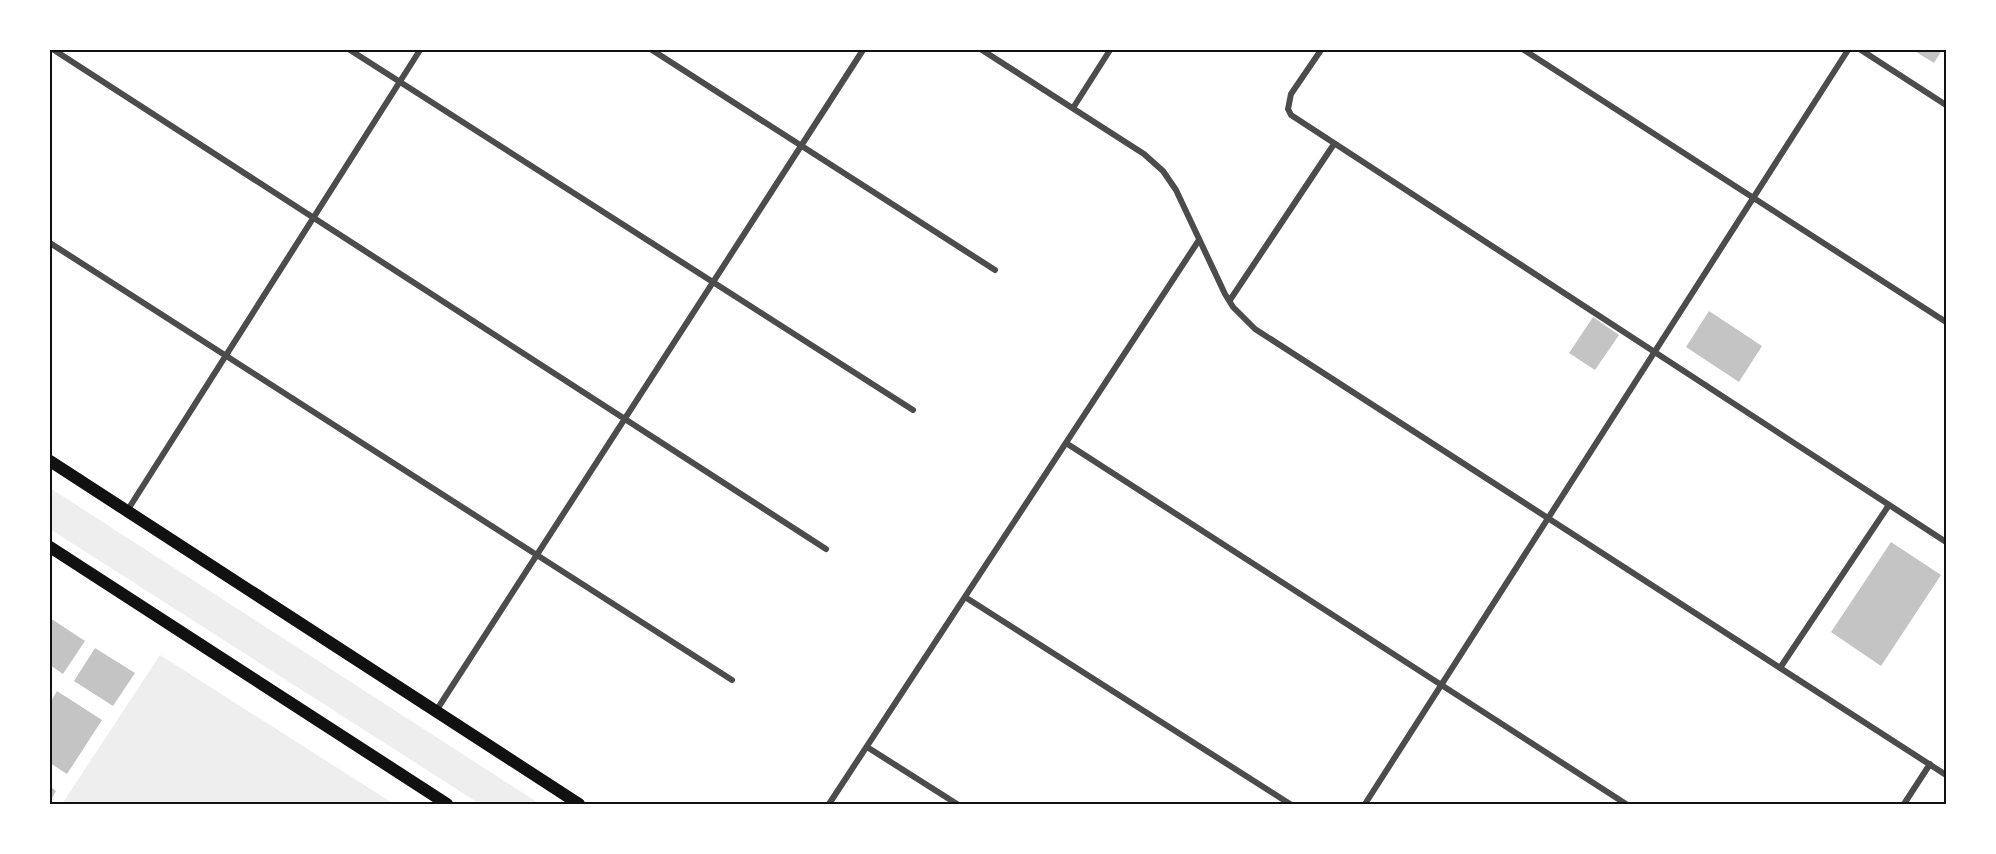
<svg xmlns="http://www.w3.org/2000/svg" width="1996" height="854" viewBox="0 0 1996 854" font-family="'Roboto Condensed',sans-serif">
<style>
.green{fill:#eee}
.building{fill:#c4c4c4}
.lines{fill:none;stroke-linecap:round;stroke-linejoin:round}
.minor{stroke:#4c4c4c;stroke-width:6}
.secondary{stroke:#111;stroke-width:12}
.neatline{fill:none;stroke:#111;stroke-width:2}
</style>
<rect width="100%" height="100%" fill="#fff"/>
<path class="green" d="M50 488 540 804H480L50 529Z
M160 655 394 804H62Z"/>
<path class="building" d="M1913 50H1942L1934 63Z
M1709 311 1762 346 1739 382 1686 347Z
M1593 317 1619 335 1595 370 1569 353Z
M1891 542 1941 575 1881 666 1831 632Z
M50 618 85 641 63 674 50 665Z
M95 648 135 673 113 706 74 681Z
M57 691 102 720 67 774 50 763V703Z
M50 786 56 791 50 802Z"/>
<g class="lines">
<path class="minor" d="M54 50 826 549
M350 50 913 410
M652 50 995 270
M982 50 1144 154 1163 171 1176 190 1225 294 1233 307 1255 329 1946 775
M1321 50 1291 94 1288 109 1291 115 1946 542
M1524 50 1946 322
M1861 50 1946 105
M1073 108 1110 50
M50 243 732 680
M1230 300 1334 144
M1066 443 1626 804
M127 511 420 50
M965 597 1290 804
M1780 668 1889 505
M436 711 863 50
M867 747 957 804
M829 804 1199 240
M1365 804 1848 50
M1904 804 1930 764"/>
<path class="secondary" d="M50 461 579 804
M50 547 447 804"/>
</g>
<rect width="1996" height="854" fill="none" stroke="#ffffff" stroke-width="102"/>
<rect x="51" y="51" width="1894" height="752" class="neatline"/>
</svg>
